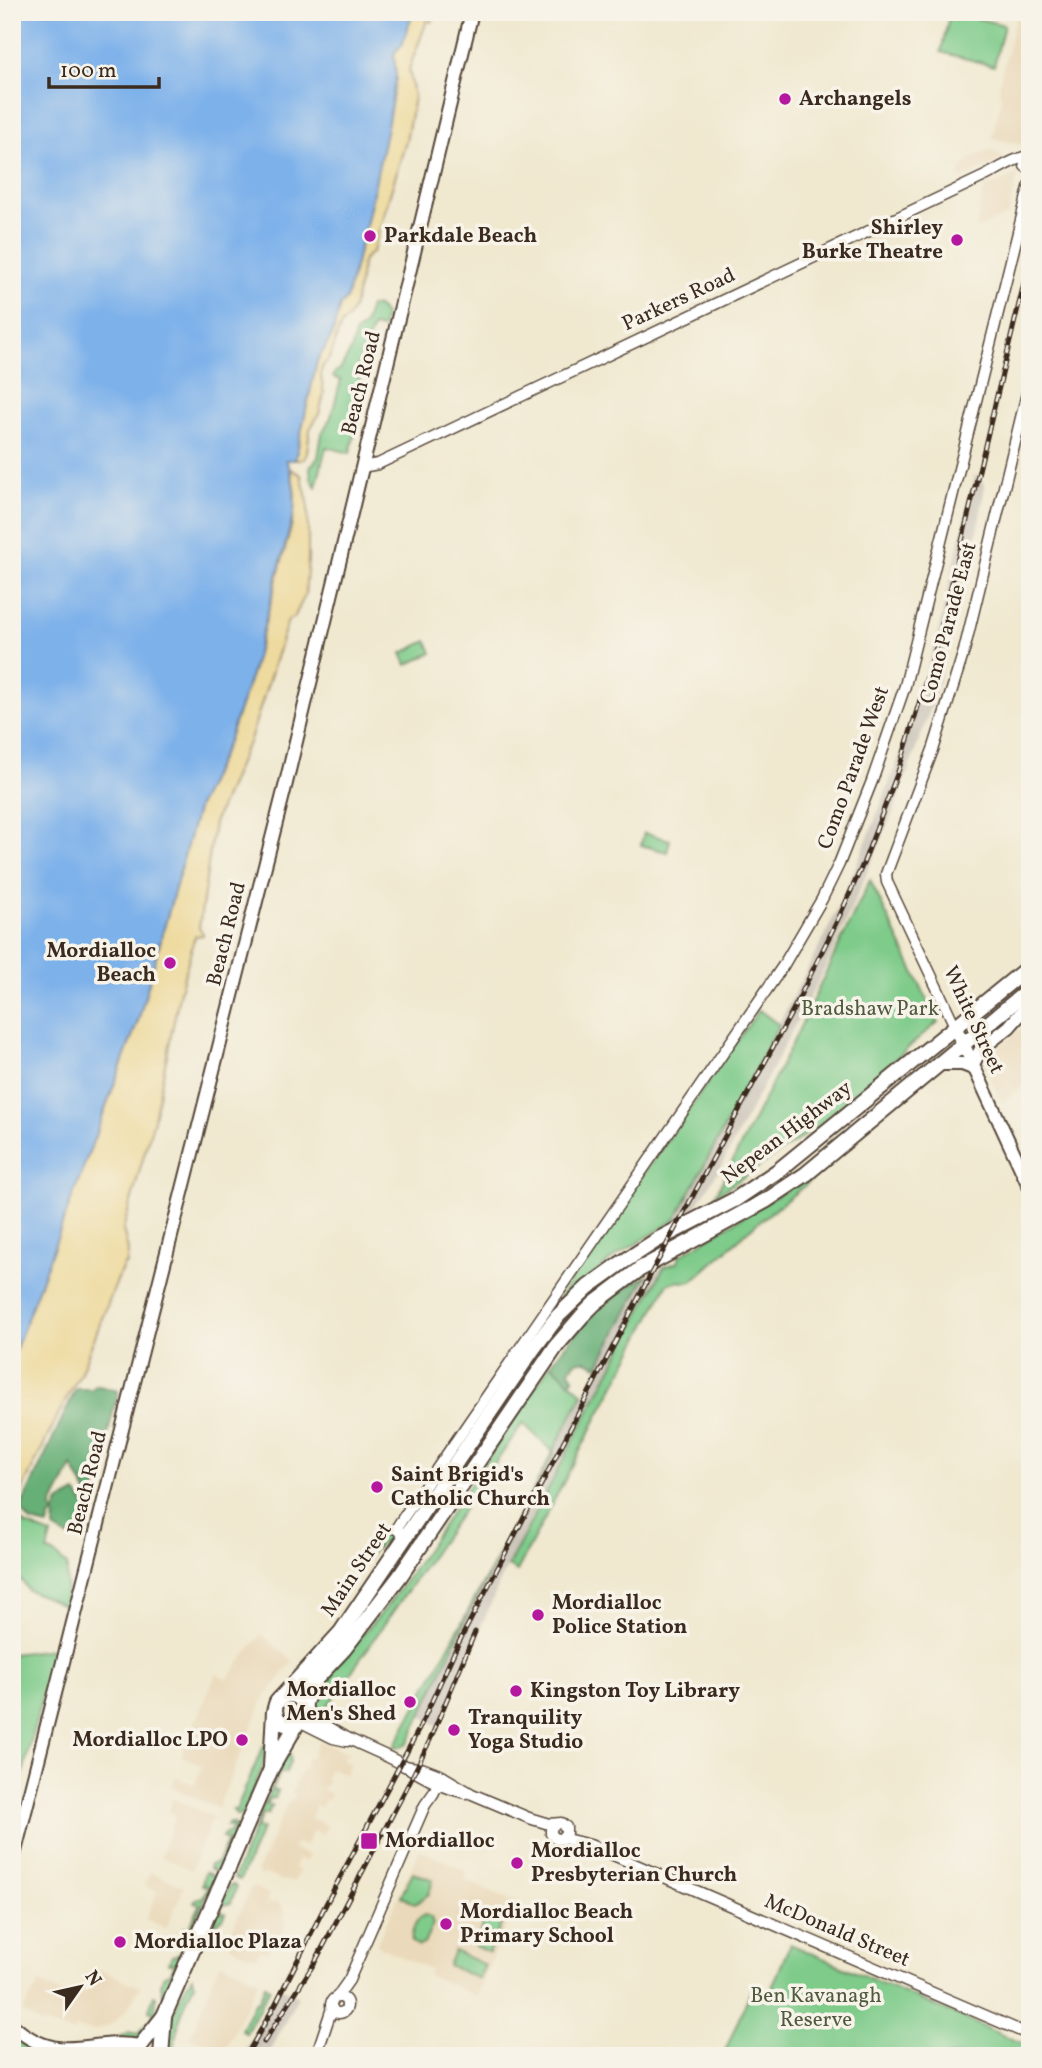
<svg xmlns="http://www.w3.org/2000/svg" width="1042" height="2068" viewBox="0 0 1042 2068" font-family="Vollkorn,serif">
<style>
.built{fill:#ead9ba}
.industrial{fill:#cac3b8}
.green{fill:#7ecb8a;stroke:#5c7a54;stroke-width:2}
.forest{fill:#66af76;stroke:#506c4a;stroke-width:2}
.sand{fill:#eeda9e;stroke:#94825e;stroke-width:2}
.water{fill:#7db1ea;stroke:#5c6e84;stroke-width:2}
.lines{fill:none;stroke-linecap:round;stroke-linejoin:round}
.minor-casing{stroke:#564639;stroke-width:13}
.major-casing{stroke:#564639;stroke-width:16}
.highway-casing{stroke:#564639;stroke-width:18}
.minor{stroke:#fff;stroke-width:10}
.major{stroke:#fff;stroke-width:12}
.highway{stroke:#fff;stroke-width:14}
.rail-casing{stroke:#3b2a1e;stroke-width:5}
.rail{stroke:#f7f3e8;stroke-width:2.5;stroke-dasharray:8;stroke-linecap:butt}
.poi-dot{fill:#b5179e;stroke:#f7f3e8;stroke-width:2.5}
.labels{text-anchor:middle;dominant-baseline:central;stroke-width:7;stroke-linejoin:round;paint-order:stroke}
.poi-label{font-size:21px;font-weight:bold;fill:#3b2a1e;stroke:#f7f3e8;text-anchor:start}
.street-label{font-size:21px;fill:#3b2a1e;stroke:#f7f3e8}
.park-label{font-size:21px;fill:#4f5a3e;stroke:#f7f3e8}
</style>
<rect width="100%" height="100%" fill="#f7f3e8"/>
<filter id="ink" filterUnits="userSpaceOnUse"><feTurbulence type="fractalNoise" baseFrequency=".0143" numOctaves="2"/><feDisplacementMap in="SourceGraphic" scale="14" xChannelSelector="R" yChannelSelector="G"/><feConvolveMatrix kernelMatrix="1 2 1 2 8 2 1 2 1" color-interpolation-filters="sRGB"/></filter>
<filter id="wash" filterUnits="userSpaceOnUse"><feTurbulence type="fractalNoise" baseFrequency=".00686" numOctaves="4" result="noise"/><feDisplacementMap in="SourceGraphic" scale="28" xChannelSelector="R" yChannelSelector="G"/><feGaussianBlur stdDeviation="1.57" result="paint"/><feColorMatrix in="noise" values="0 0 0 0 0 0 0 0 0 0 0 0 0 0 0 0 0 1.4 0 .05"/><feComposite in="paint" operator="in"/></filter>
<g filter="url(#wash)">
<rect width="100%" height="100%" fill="#f0e8cf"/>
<g class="built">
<path d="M1017 12H1030L1029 147 992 138 1001 101 999 85Z"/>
<path d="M991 150 1001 154 1004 159 961 180 959 175 962 168 972 158Z"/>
<path d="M1017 173 1018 176 1008 215 976 229 984 188 999 183Z"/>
<path d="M1030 1021V1079L1002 1102 982 1060Z"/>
<path d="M261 1634 293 1661 263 1700 218 1808 171 1787 176 1777 194 1785 202 1766 181 1756 216 1674 227 1679Z"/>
<path d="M319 1740 349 1753 348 1756 344 1754 342 1759 349 1763 346 1774 330 1768 325 1779 328 1781 325 1788 323 1787 321 1789 331 1794 328 1800 325 1799 321 1807 316 1805 311 1818 327 1825 323 1835 313 1831 305 1846 295 1843 293 1848 309 1856 305 1862 298 1859 294 1868 300 1871 294 1882 280 1880 265 1874 260 1876 257 1871 286 1807 290 1801H292L295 1794 292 1793 302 1769 305 1770 308 1758H311Z"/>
<path d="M173 1799 213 1817 191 1870 160 1856 176 1816 168 1811Z"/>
<path d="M420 1850 468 1872 465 1880 516 1903 476 1996 428 1975 430 1969 376 1945Z"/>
<path d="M150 1872 184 1887 166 1929 146 1919 157 1892 144 1886Z"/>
<path d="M252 1886 267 1893 269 1895 265 1905 267 1906 269 1902 274 1904 276 1902 281 1905 285 1914 283 1919 287 1921 278 1939 274 1937 273 1943 267 1952 260 1949 256 1957 248 1955 230 1945 234 1935 232 1933 234 1925Z"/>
<path d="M222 1963 258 1980 225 2051 190 2038 219 1965Z"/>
<path d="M98 1969 140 1987 127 2009 112 2024 94 2031 74 2028V2033L44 2023 43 2025 22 2013 39 1983 70 1997 79 1996 92 1985Z"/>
</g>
<g class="industrial">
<path d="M975 475 985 485 978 529 949 645 929 713 894 810 830 958 721 1166 694 1210 675 1220 825 936 852 876 875 820 898 760 938 633Z"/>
<path d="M664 1267 529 1522 500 1582 439 1726 421 1716 466 1619 646 1276Z"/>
<path d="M281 1987 298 1996 268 2056H261L266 2045 258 2056H242Z"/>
</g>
<g class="green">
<path d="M950 12 1004 25 994 66 941 52Z"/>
<path d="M370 306 378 307 385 315 382 329 373 327 358 368C357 377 363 387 364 397L350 453 326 447 316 487 311 478 310 467 318 458 322 433 331 417 341 380 333 377 336 371 340 370 352 348 355 333 364 326Z"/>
<path d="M427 641 432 653 407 665 402 653Z"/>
<path d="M644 833 670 840 667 852 641 845Z"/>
<path d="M870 880 938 1022 816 1128 715 1196 793 1042Z"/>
<path d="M759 1010 779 1025 675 1220 613 1258 577 1289 543 1327 541 1325 602 1233Z"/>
<path d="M824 1167 814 1178 755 1225 692 1281C683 1284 677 1278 667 1285L517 1571 508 1566 664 1267 678 1262 679 1256Z"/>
<path d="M551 1364 583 1394 466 1619 408 1743 398 1748 394 1747 554 1453 523 1423 325 1710 321 1713C314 1713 312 1709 310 1702L318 1684 384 1610 406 1580Z"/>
<path d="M16 1517 26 1525 51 1535 47 1551 54 1554 67 1565 66 1606 28 1590 22 1581 12 1575V1527Z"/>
<path d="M386 1528 392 1531V1539L381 1544 377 1549 375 1548 365 1562H363Z"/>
<path d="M54 1649 17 1797 12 1828V1654Z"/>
<path d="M264 1745 267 1746 263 1766 242 1815 237 1816 233 1810H236Z"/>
<path d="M289 1750 290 1761 286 1772 280 1773 272 1790 278 1791 275 1798 268 1799 267 1805H272L268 1814 262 1815 256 1828 262 1829 240 1880 234 1878 276 1776Z"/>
<path d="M229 1823 234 1824 236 1828 217 1872 209 1868 210 1865 217 1863 228 1840 222 1838 224 1834 230 1833 233 1827 227 1826Z"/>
<path d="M205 1872 215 1877 163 1995 161 1986 163 1976 171 1972 175 1963H169L172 1956 179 1955 187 1934H181L183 1928 190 1927 200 1905V1904L194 1903 196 1899 203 1897 208 1886 202 1885Z"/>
<path d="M413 1872 433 1880 429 1894 415 1904 401 1896Z"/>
<path d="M230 1885H234L236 1888 231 1903 223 1905 219 1912 225 1913C223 1919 220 1924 213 1923Z"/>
<path d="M424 1915 431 1917 433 1924 424 1944 419 1946 412 1942C410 1933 416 1918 424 1915Z"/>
<path d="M487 1916 502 1922 489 1953 474 1946Z"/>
<path d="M790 1944 1030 2047V2056H723L752 1988 769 1995Z"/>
<path d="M454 1951 485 1965 479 1979 448 1965Z"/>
<path d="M192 1977 194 1985C182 2006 176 2031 172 2056H166C169 2029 176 1998 192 1977Z"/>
<path d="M265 1985 270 1988 246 2033 241 2030 254 2003 259 2001Z"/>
<path d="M154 1995 156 1996C157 2009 151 2036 136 2040 130 2041 124 2039 119 2037L129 2032 137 2034 148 2023 154 2012 149 2010Z"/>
<path d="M12 2037 27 2047 49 2056H12Z"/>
</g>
<g class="forest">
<path d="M646 1276 598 1366 586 1361H577L569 1370 574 1377 570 1383 551 1364C577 1329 606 1296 646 1276Z"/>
<path d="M95 1385 118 1391 93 1497 87 1493 72 1466 52 1506 53 1514 50 1518 48 1526 31 1522 20 1509 76 1389H93Z"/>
<path d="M76 1493 89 1510 81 1537C71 1540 63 1535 54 1529L55 1511 59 1502Z"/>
</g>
<g class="sand">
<path d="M413 12H434L432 22 427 21 409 69 414 97 406 141 373 251 363 260C360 275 358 302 350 315 347 320 342 322 340 328 334 342 334 357 322 367L321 376 324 394 319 414 310 429 307 452 304 459 295 460 317 361 326 346 340 306 367 221 396 77 394 53 402 45Z"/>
<path d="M291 469 301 475 308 502V559L305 595 294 618 288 620 249 743 244 751 214 823 199 928 203 933V935L195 936 180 991 154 1119 123 1230 128 1250 127 1263 123 1266 80 1374 59 1413 12 1511V1359L139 1018 198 806 227 744 252 672 292 524 295 494Z"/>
</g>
<path class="water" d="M12 12H413L402 45 394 53 396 77 387 127 367 221 346 300 340 306 332 336 317 361 295 460H286C294 478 296 493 294 512L252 672 227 744 198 806 139 1018 12 1359Z"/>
</g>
<g filter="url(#ink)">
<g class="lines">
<g class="minor-casing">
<g id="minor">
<path d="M1030 152 1024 160 1025 166 1030 170"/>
<path d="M362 467 378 464 985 176C995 171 1015 158 1025 157"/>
<path d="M955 1026 887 882 886 874 934 747 964 651 1030 381"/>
<path d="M406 1536 396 1529 401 1521 783 966 822 899 839 864 872 781 905 686 1030 184"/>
<path d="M304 1707C330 1736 369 1746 402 1764 422 1776 442 1788 466 1793"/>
<path d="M299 1721 333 1738 347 1741"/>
<path d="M404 1766 424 1769 442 1776 472 1794 529 1818 549 1824 561 1823 566 1827V1833L561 1839H556L551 1834V1828L555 1824"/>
<path d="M562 1838 590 1845 1030 2035"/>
<path d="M337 1997 349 1980 425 1805 433 1794 442 1776"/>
<circle cx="339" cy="2005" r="8"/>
<path d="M316 2056 332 2008"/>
</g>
</g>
<g class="major-casing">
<g id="major">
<path d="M955 1026 1030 1188"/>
<path d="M940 1064H962L975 1069"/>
<path d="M973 1064 981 1049 1009 1027 1030 1003"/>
<path d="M12 1863 285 787 472 12"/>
<path d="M12 2025C60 2068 88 2037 140 2046"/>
<path d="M91 2048 114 2056"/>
</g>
</g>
<g class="highway-casing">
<g id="highway">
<circle cx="290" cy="1710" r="15"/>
<path d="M277 1702 341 1632 533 1349 558 1316 588 1287 620 1264 657 1240 736 1199 779 1170 1030 966"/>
<path d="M304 1706 312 1683 344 1649 400 1576 557 1345 582 1316 595 1303 640 1269 767 1200 806 1174 1030 989"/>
<path d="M271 1767 274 1711"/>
<path d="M141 2045 164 2016 271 1769 298 1722"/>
<path d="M161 2056 164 2016"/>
</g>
</g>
<use href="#minor" class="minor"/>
<use href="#major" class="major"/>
<use href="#highway" class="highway"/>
<g class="rail-casing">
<g id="rail">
<path d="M264 2042 315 1962 409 1783 430 1740 475 1632"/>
<path d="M246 2056 275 2005 326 1904 419 1729 457 1646 654 1268 794 1008 840 915 863 864 899 769 938 641 1030 258"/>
</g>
</g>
<use href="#rail" class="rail"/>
</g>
</g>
<g class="poi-dot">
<circle cx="785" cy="99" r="7"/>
<circle cx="370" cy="236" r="7"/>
<circle cx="957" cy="240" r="7"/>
<circle cx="170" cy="963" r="7"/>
<circle cx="377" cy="1487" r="7"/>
<circle cx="538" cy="1615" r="7"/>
<circle cx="516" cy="1691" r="7"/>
<circle cx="410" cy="1702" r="7"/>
<circle cx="454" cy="1730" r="7"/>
<circle cx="242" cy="1740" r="7"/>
<rect x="360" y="1832" width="18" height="18" rx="3.5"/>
<circle cx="517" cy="1863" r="7"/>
<circle cx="446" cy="1924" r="7"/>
<circle cx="120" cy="1942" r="7"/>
</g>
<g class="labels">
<g class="poi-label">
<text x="799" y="99">Archangels</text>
<text x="943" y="228" text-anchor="end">Shirley<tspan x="943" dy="24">Burke Theatre</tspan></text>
<text x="384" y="236">Parkdale Beach</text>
<text x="156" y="951" text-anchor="end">Mordialloc<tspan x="156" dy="24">Beach</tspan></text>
<text x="391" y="1475">Saint Brigid's<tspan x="391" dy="24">Catholic Church</tspan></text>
<text x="552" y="1603">Mordialloc<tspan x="552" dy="24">Police Station</tspan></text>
<text x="396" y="1690" text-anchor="end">Mordialloc<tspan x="396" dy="24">Men's Shed</tspan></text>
<text x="530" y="1691">Kingston Toy Library</text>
<text x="468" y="1718">Tranquility<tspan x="468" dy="24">Yoga Studio</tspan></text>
<text x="228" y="1740" text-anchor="end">Mordialloc LPO</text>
<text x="385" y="1841">Mordialloc</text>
<text x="531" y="1851">Mordialloc<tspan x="531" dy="24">Presbyterian Church</tspan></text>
<text x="460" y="1912">Mordialloc Beach<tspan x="460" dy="24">Primary School</tspan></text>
<text x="134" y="1942">Mordialloc Plaza</text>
</g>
<g class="street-label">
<text transform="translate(679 300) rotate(-25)">Parkers Road</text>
<text transform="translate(362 383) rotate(-76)">Beach Road</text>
<text transform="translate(949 623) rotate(-75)">Como Parade East</text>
<text transform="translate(854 768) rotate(-70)">Como Parade West</text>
<text transform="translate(227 934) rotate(-76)">Beach Road</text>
<text transform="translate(973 1020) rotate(65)">White Street</text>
<text transform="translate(787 1133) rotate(-37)">Nepean Highway</text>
<text transform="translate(88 1483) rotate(-76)">Beach Road</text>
<text transform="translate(357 1570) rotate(-56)">Main Street</text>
<text transform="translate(837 1931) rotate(23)">McDonald Street</text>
</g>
<g class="park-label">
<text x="870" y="1009">Bradshaw Park</text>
<text x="816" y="1996">Ben Kavanagh<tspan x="816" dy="24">Reserve</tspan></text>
</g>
</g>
<rect width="1042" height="2068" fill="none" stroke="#f7f3e8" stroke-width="42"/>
<g transform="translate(80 1987) rotate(56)" stroke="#f7f3e8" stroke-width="5" paint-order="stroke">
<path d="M0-5L12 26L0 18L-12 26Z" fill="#3b2a1e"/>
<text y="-10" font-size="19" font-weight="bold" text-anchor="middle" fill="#3b2a1e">N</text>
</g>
<path d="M49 77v10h110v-10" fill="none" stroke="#3b2a1e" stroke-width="3.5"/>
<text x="60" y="77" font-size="21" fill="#3b2a1e" stroke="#f7f3e8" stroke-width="5" paint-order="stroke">100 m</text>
</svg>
